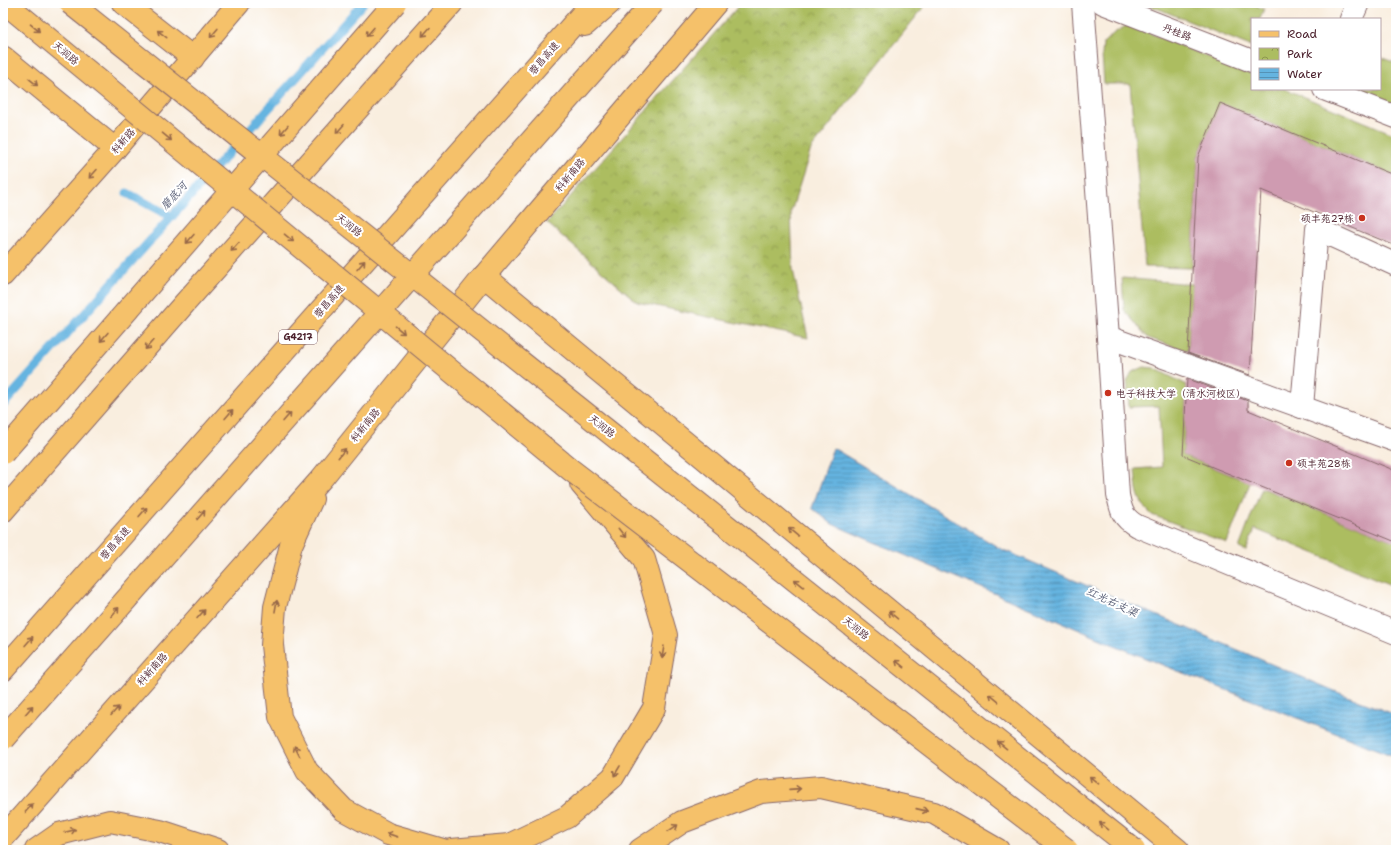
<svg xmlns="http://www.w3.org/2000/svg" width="1399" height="853" viewBox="0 0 1399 853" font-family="'Shantell Sans','LXGW WenKai TC',sans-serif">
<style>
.green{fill:#acbd60;stroke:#7b6e46}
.park{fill:url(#park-crowns);stroke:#7b6e46}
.water{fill:url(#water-rules);stroke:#586a86}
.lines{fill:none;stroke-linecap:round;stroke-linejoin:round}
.stream{stroke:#65b4e0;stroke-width:9}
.building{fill:#cf9bb1}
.minor-casing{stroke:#87676a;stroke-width:24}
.major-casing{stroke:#87676a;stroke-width:24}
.highway-casing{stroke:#87676a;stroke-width:24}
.minor{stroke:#fff;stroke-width:22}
.major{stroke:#f5c16b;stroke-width:22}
.highway{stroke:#f5c16b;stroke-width:22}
.major-bridge-casing{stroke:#87676a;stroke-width:24;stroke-linecap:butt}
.highway-bridge-casing{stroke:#87676a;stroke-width:24;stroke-linecap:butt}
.major-bridge{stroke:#f5c16b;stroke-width:22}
.highway-bridge{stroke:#f5c16b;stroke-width:22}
.oneway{stroke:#976848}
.poi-dot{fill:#c8321e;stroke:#fff;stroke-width:1.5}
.labels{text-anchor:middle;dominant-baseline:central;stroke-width:4;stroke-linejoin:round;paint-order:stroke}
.shield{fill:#fff;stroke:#80626b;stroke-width:1}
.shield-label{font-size:9px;font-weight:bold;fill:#4a1f2b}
.street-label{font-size:10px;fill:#4a1f2b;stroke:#fff}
.poi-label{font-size:10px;fill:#4a1f2b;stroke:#fff;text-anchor:start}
.water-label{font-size:11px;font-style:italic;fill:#555b73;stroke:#fff}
</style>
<defs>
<pattern id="park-crowns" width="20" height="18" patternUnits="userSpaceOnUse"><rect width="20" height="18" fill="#acbd60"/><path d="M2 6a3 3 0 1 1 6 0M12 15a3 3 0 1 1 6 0" fill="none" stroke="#8e994f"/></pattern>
<pattern id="water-rules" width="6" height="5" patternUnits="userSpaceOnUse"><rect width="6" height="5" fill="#65b4e0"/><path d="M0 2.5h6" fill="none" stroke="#5592b6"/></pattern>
</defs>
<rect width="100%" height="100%" fill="#fff"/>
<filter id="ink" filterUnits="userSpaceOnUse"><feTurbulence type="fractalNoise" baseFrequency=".025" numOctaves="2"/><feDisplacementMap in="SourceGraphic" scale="8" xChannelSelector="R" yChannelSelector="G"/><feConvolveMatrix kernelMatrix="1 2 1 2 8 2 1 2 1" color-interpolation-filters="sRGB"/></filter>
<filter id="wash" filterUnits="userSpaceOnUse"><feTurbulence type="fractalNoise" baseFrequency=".012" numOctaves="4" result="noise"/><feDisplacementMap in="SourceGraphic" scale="16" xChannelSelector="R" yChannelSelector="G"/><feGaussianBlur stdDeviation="0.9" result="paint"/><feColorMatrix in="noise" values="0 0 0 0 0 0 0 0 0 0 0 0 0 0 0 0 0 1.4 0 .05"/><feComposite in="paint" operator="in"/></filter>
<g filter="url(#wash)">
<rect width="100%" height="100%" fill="#f9eedf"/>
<g class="green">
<path d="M1144 3H1250L1264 9 1260 19H1252V40L1250 46Z"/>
<path d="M1126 26 1135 27 1252 75V89H1285L1396 135V176L1220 103 1198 157 1192 268 1145 267 1130 84H1104L1102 55 1103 43 1114 33Z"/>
<path d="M1380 57 1396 63V105L1358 89H1380Z"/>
<path d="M1122 278 1192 284 1188 351 1148 338 1124 310Z"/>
<path d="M1144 367 1154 368 1187 385 1183 455 1250 483 1227 543 1152 515C1136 499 1137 491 1135 469L1162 467 1159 406 1129 407 1127 381 1132 372Z"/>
<path d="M1262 488 1396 542V587L1255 529 1246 551 1239 548Z"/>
</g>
<path class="park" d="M741 3H927L811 149 791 212 793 270 808 338 637 302 547 223Z"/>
<path class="water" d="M833 448 1001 549 1337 692 1396 715V757L1145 658 832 524 812 508Z"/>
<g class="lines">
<g class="stream">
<path d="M127 193 172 217"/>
<path d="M3 405 363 3"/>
</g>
</g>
<g id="blocks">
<g class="building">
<path d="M1220 103 1396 176V246L1261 190 1250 375 1188 353 1198 157Z"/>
<path d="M1187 379 1248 401V410L1396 471V542L1183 455Z"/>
</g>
</g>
</g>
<g filter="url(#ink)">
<use href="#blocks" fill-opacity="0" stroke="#87676a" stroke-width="1"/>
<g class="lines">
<g class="minor-casing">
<g id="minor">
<path d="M1083 3 1108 337 1118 495C1121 511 1123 518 1137 526L1396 633"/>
<path d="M1103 3 1252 61"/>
<path d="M1351 19 1358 3"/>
<path d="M1324 89 1396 117"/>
<path d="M1108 337 1396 441"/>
<path d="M1302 407 1317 229 1396 265"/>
</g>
</g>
<g class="major-casing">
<g id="major">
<path d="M123 3 193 58"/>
<path d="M3 57 115 149"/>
<path d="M3 275 115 149 239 3"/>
<path d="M484 276 1178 850"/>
<path d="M312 499 291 545 275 607 272 645 280 717 307 771 344 810 388 834 443 850"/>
<path d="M3 838 322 478 484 276 716 3"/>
<path d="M36 850 59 834 110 821 160 831 218 850"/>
<path d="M451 850 509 845 567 817 613 777 654 708 666 635 644 559 581 484"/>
<path d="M640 850 682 822 761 792 821 787 934 813 998 850"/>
</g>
</g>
<g class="highway-casing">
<g id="highway">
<path d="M585 25 610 3"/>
<path d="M3 511 184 304 452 3"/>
<path d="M3 670 592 3"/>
</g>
</g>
<use href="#minor" class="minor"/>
<use href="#major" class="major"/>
<use href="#highway" class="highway"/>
<g class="major-bridge-casing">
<g id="major-bridge">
<path d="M5 3 571 470 1067 850"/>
<path d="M70 3 1134 850"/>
</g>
</g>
<g class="highway-bridge-casing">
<g id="highway-bridge">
<path d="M3 453 395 3"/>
<path d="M3 739 653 3"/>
</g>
</g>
<use href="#major-bridge" class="major-bridge"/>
<use href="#highway-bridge" class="highway-bridge"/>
</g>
<defs><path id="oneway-shaft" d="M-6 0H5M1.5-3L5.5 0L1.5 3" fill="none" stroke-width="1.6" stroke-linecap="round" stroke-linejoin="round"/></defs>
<g class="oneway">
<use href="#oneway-shaft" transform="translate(35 28) rotate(40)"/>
<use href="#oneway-shaft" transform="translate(370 32) rotate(131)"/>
<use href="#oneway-shaft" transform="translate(426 32) rotate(132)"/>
<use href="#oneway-shaft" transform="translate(214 33) rotate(130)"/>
<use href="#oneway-shaft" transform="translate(162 34) rotate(-142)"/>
<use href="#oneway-shaft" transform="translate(33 82) rotate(39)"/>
<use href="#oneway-shaft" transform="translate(340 129) rotate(132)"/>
<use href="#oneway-shaft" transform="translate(284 130) rotate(131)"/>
<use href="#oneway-shaft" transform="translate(167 137) rotate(40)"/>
<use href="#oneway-shaft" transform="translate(93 174) rotate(132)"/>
<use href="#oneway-shaft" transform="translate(289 238) rotate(40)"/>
<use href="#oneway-shaft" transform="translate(190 239) rotate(131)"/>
<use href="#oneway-shaft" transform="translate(235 247) rotate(132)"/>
<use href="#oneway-shaft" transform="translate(361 265) rotate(-49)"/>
<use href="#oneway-shaft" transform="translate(400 330) rotate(40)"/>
<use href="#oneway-shaft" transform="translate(104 337) rotate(131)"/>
<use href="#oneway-shaft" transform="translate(149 345) rotate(131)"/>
<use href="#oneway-shaft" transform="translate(229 414) rotate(-49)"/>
<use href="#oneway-shaft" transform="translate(287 417) rotate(-49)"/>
<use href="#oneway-shaft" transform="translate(342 453) rotate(-51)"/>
<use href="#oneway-shaft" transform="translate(143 512) rotate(-49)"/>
<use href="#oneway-shaft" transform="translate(201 515) rotate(-49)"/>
<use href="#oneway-shaft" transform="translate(793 532) rotate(-140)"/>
<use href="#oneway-shaft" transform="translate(622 533) rotate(51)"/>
<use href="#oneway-shaft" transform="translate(799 583) rotate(-141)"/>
<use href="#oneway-shaft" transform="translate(276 606) rotate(-80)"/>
<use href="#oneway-shaft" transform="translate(115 612) rotate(-49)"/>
<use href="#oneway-shaft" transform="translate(201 614) rotate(-48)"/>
<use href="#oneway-shaft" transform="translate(893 615) rotate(-140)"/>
<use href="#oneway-shaft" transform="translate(29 641) rotate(-49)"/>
<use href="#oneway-shaft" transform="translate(663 652) rotate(99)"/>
<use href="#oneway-shaft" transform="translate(900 664) rotate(-141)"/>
<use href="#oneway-shaft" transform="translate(994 698) rotate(-140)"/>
<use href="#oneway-shaft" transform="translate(29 710) rotate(-49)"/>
<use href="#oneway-shaft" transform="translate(115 711) rotate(-48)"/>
<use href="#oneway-shaft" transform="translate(1002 745) rotate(-141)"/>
<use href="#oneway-shaft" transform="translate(297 751) rotate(-117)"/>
<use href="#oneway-shaft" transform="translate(617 771) rotate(121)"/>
<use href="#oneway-shaft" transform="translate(1094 780) rotate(-140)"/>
<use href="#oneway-shaft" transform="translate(795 789) rotate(-4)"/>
<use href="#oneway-shaft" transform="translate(29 808) rotate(-48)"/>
<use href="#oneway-shaft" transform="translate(922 810) rotate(13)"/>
<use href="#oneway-shaft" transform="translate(1104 826) rotate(-141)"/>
<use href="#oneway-shaft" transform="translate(673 828) rotate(-34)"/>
<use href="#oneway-shaft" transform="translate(70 831) rotate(-15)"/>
<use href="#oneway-shaft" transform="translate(392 835) rotate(-161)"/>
</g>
</g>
<g class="poi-dot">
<circle cx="1362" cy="218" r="4"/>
<circle cx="1108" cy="393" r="4"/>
<circle cx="1289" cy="463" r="4"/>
</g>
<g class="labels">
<rect class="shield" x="279" y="330" width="38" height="14" rx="3"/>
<g class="shield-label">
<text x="298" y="337">G4217</text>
</g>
<g class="street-label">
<text transform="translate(1177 32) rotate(21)">丹桂路</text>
<text transform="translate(66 53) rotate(40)">天润路</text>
<text transform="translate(544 58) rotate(-49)">蓉昌高速</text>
<text transform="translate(123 141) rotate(-49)">科新路</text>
<text transform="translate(570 175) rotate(-50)">科新南路</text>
<text transform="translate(349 225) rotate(39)">天润路</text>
<text transform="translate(329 301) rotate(-49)">蓉昌高速</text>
<text transform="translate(365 425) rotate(-51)">科新南路</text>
<text transform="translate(602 426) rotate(39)">天润路</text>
<text transform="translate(115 543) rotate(-49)">蓉昌高速</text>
<text transform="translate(856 628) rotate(39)">天润路</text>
<text transform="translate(152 669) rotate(-48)">科新南路</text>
</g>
<g class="poi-label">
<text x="1354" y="218" text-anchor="end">硕丰苑27栋</text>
<text x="1116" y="393">电子科技大学（清水河校区）</text>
<text x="1297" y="463">硕丰苑28栋</text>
</g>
<g class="water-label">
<text transform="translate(174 196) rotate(-48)">磨底河</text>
<text transform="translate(1112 602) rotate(25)">红光右支渠</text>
</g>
</g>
<rect width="1399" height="853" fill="none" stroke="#fff" stroke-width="16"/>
<rect x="1251" y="18" width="130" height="72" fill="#ffffff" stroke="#b7a5aa"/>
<rect x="1259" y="31" width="20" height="6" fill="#f5c16b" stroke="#b7a5aa"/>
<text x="1287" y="38" font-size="12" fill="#4a1f2b">Road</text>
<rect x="1259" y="48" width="20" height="12" fill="url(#park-crowns)" stroke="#b7a5aa"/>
<text x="1287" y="58" font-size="12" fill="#4a1f2b">Park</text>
<rect x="1259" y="68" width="20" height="12" fill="url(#water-rules)" stroke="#b7a5aa"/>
<text x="1287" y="78" font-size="12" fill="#4a1f2b">Water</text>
</svg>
